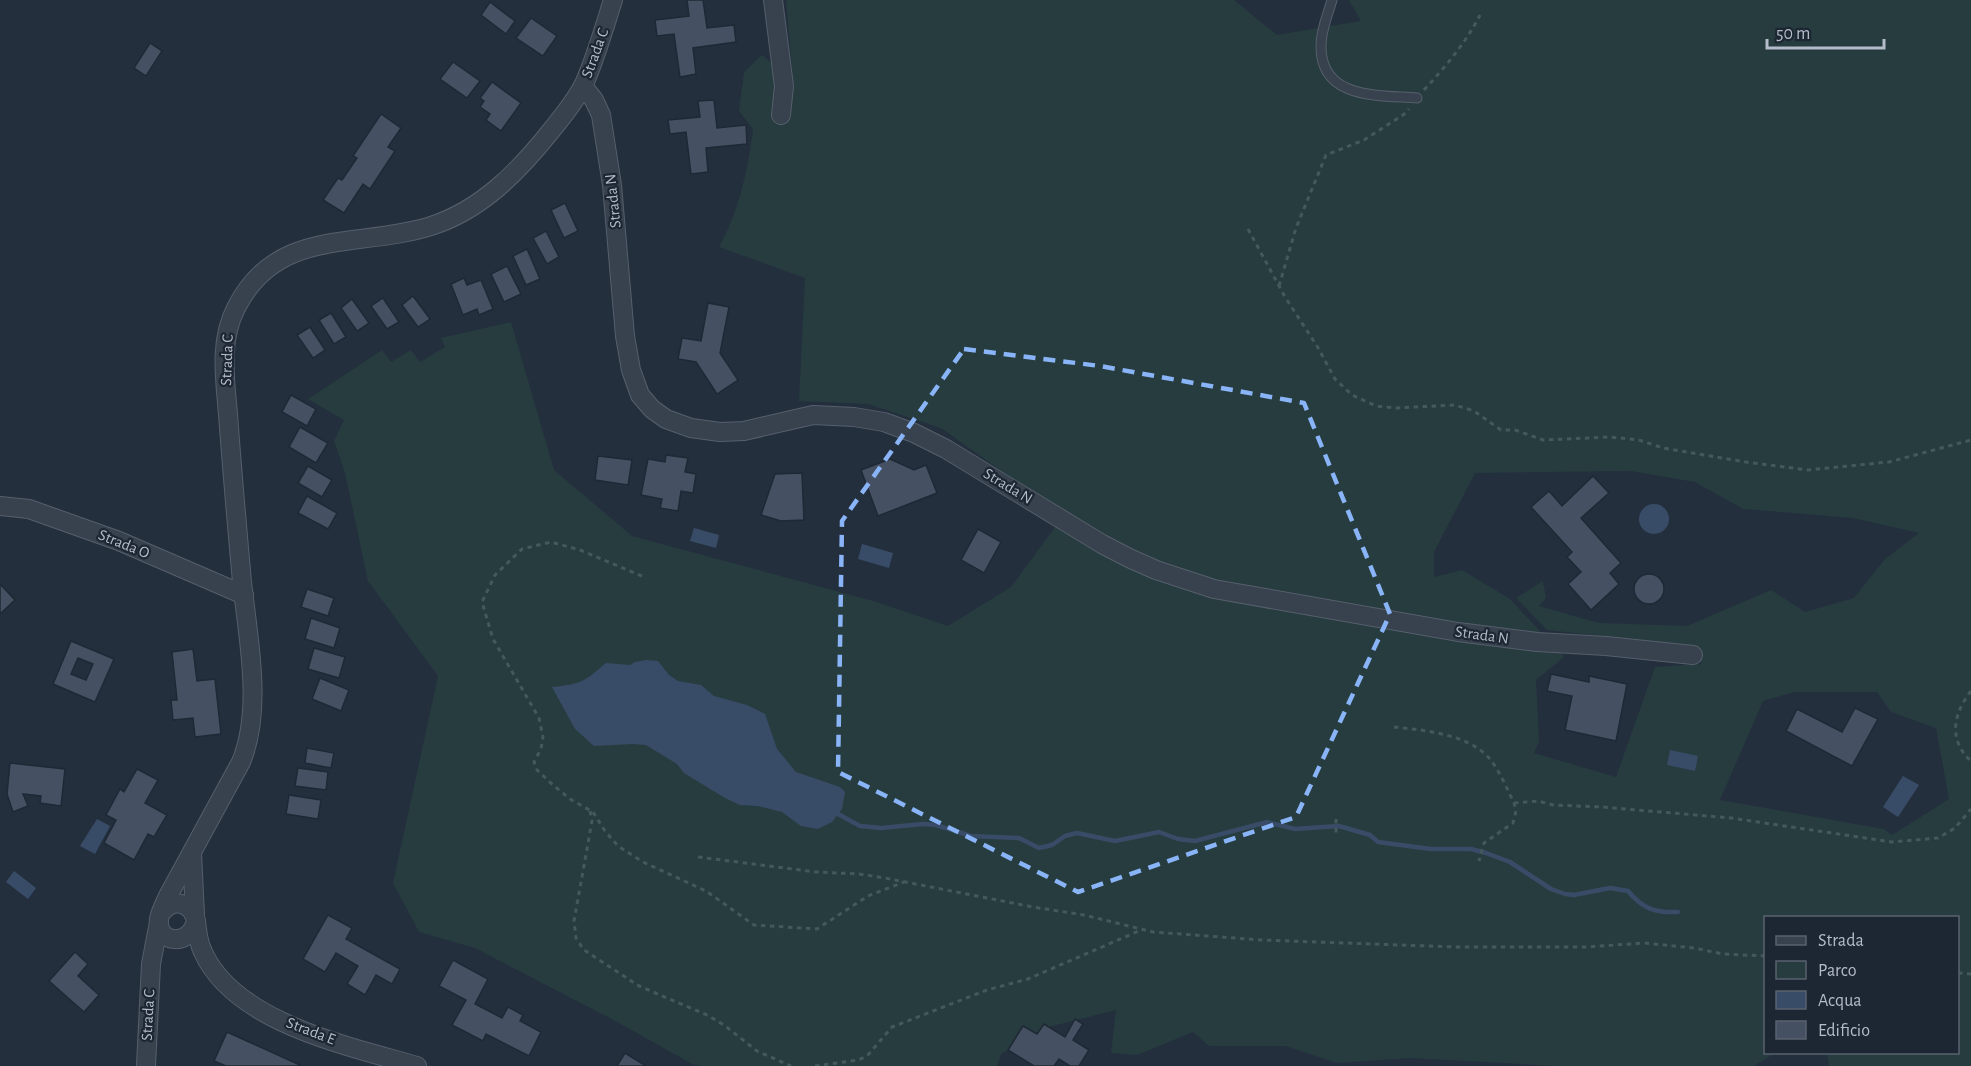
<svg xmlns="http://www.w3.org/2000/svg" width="1971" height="1066" viewBox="0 0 1971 1066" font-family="'Alegreya Sans',sans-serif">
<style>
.green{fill:#263c3f;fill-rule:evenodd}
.water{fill:#394c67}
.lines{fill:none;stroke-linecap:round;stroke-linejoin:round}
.stream{stroke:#394c67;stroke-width:4.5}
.building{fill:#455162;stroke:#1f2835;stroke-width:1.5;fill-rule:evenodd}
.service-casing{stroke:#565f6c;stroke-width:11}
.minor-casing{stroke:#565f6c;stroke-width:20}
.path{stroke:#44595c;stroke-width:3;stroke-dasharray:4.5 4.5;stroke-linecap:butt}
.service{stroke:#38414e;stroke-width:9}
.minor{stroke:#38414e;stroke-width:18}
.marked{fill:none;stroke:#8ab4f8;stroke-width:4.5;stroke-dasharray:12 8;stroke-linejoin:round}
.labels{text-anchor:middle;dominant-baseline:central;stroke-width:4.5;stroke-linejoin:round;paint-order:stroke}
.street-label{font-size:16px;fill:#b4bcc9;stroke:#1d2633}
</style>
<rect width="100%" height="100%" fill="#242f3e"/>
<path class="green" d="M786 0H1234L1277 35 1361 21 1349 0H1971V1066H1829L1827 1053 1958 1052V918H1766V1052L1775 1053 1754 1066H1557L1410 1058 1337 1063 1286 1046H1209L1193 1032 1137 1055 1111 1053 1116 1010 1049 1027 1001 1054 997 1066H700L692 1064 621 1024 475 948 419 932 393 883 438 676 368 581 345 473 334 441 344 420 308 399 382 350 391 362 411 350 420 362 445 347 441 338 511 322 554 470 632 536 873 601 948 626 1011 587 1064 515 941 428 868 404 799 401 805 278 719 247C739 211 748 170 753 129L739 111 744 72 762 55 793 81ZM1631 471 1695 482 1743 509 1853 518 1919 533 1885 559 1854 598 1805 612 1771 590 1687 626 1599 623 1539 606 1546 598 1543 581 1516 598 1547 630 1698 647 1701 664 1655 667 1616 777 1534 753 1539 742 1536 680 1564 657 1510 599 1462 570 1434 577V552L1475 473ZM1794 692H1877L1891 712 1936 728 1949 799 1892 835 1884 829 1720 800 1763 701Z"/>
<g class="water">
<circle cx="1654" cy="519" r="15"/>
<path d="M694 528 719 535 716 548 690 541Z"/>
<path d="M862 544 893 553 889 568 858 559Z"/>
<path d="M646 660 658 661 669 675 678 681 701 685 714 696 747 705 765 714 777 749 796 772 840 787 845 792 842 809 832 822 818 829 801 826 782 812 758 806 740 805 725 798 684 773 677 764 646 745 632 744 594 746 575 729 552 687C581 684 584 682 606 663L630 665 635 662Z"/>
<path d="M1670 750 1698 756 1695 771 1667 765Z"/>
<path d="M1903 776 1919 785 1898 817 1883 807Z"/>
<path d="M97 819 110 826 95 854 80 846Z"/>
<path d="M14 871 36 888 28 899 6 882Z"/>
</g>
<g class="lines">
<path class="stream" d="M838 814 860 826 881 828 923 824 936 825 971 836 1019 838 1039 848 1052 845 1065 836 1077 833 1115 841 1159 832 1178 839 1195 841 1267 822 1295 829 1339 826 1370 835 1378 842 1431 849H1471L1486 853 1510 862 1551 889 1565 894 1574 895 1610 888 1628 891C1643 909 1655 913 1678 912"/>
</g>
<g class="building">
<path d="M687 0H703L707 28 734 25 736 42 693 48 696 74 680 77 674 34 657 36 655 20 689 16Z"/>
<path d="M490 2 515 21 506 34 481 15Z"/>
<path d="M531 18 557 36 543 56 516 38Z"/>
<path d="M150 43 162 51 146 76 134 68Z"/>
<path d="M453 62 480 81 467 98 440 79Z"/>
<path d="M492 82 521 103 501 131 486 120 490 114 480 107 484 101 480 98Z"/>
<path d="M714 100 717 128 746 125 747 144 706 148 708 172 691 174 686 132 670 134 668 120 700 117 698 101Z"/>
<path d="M381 114 401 128 388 147 395 151 370 189 363 184 344 213 323 200 338 178 342 180 357 158 353 156Z"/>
<path d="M565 203 578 231 564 238 551 210Z"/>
<path d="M546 231 559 257 547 264 533 238Z"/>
<path d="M527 249 540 279 526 285 513 256Z"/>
<path d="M507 266 521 294 504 302 491 274Z"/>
<path d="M464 278 467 285 481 280 493 309 479 315 477 309 463 315 451 284Z"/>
<path d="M413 296 430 319 418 327 402 305Z"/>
<path d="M383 298 399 322 387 329 371 306Z"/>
<path d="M352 299 369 323 357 331 341 308Z"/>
<path d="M708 303 729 307 720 353 738 380 717 394 696 362 678 359 682 338 701 341Z"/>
<path d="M331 313 346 337 334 344 319 320Z"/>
<path d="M310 327 325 350 313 358 297 335Z"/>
<path d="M291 395 316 409 307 426 282 412Z"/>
<path d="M300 427 328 443 316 463 289 447Z"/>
<path d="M666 455 688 458 685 472 696 474 693 493 681 491 678 511 660 508 662 499 641 495 648 459 665 462Z"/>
<path d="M598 456 632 460 628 485 595 480Z"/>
<path d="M890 459 914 470 926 465 937 493 878 516 861 470Z"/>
<path d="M308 466 332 480 322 497 298 483Z"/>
<path d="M802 473 804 520 781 521 761 515 775 474Z"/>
<path d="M1593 476 1609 493 1581 518 1621 563 1610 573 1619 584 1591 610 1568 584 1581 572 1567 557 1572 552 1531 507 1549 491 1562 506Z"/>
<path d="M307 496 337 513 328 529 298 513Z"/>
<path d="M978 529 1001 542 984 573 961 560Z"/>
<circle cx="1649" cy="589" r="15"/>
<path d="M0 584 15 600 0 614Z"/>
<path d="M307 589 334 598 328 616 301 607Z"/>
<path d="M311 618 340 628 334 648 305 639Z"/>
<path d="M71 641 114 659 95 702 53 684ZM78 658 93 664 86 680 71 674Z"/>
<path d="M314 648 345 657 339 678 308 669Z"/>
<path d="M193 649 197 681 215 679 221 734 195 737 193 718 173 720 171 700H177L172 652Z"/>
<path d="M1551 674 1589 682V676L1627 684 1616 741 1565 730 1572 696 1547 691Z"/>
<path d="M320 678 349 690 341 711 312 699Z"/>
<path d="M1855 708 1878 719 1852 766 1786 731 1797 709 1842 732Z"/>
<path d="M307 748 334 753 331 768 305 763Z"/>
<path d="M10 763 65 769 61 806 40 803 41 796 23 794 28 806 13 812 7 794Z"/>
<path d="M298 768 328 772 326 790 295 786Z"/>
<path d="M137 769 158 780 145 803 167 815 154 837 148 834 134 860 104 843 116 820 106 815 120 789 124 792Z"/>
<path d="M289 795 321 800 318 819 286 814Z"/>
<path d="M328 915 352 928 346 939 400 969 392 984 376 975 365 995 347 984 358 966 336 953 325 972 303 959Z"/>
<path d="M75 952 88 964 78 976 99 995 84 1012 49 981Z"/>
<path d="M453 960 488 979 475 1004 502 1018 508 1007 523 1015 520 1021 541 1032 529 1056 486 1034 483 1041 452 1025 466 1000 439 986Z"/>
<path d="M1075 1019 1083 1024 1073 1040 1089 1050 1079 1066H1070L1059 1059 1054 1066H1034L1008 1050 1023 1026 1037 1034 1044 1024 1065 1037Z"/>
<path d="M227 1032 302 1066H226L214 1061Z"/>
<path d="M625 1053 646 1066H617Z"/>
</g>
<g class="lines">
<g class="service-casing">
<path id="service" d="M1332 0C1328 14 1321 30 1321 45 1320 100 1379 95 1417 98"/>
</g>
<g class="minor-casing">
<g id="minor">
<path d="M773 0 784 86 781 115"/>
<path d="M583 86 594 100 601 115 612 185 625 336 631 370 640 395 652 409 666 419 691 428 720 432 744 431 813 415 854 417 884 422 914 433 946 449 1102 544 1129 558 1156 570 1214 589 1458 632 1537 642 1606 646 1693 655"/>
<path d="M0 506 29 509 119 541 244 595"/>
<path d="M192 853 195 915"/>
<path d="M162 912C174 897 192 903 196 921 190 947 156 944 159 919 160 912 165 903 168 896L241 762C263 709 248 638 242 582 237 526 232 470 228 414 225 379 219 341 236 308 277 226 359 249 431 226 481 210 518 172 550 132 562 117 575 102 584 84 596 57 604 28 613 0"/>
<path d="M196 921C197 931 198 942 203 952 235 1023 349 1046 417 1066"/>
<path d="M146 1066 151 964 159 922"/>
</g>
</g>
<g class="path">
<path d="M1424 90C1446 66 1465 44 1480 15"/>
<path d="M1248 229 1285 297 1317 346 1335 379 1352 395 1376 406 1395 408 1455 405 1474 411 1501 430H1515L1543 440 1610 437 1639 440 1663 448 1746 462 1808 470 1889 462 1971 440"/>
<path d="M1279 286 1296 228 1326 155 1364 140 1406 113 1409 109"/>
<path d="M642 576 580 550 551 542 522 549 495 575 482 602 493 639 539 718 543 737 541 749 534 762 537 770 553 785 570 799 593 812 605 831 618 846 643 862 706 891 754 925 817 929 868 896 904 882"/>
<path d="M1971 691C1953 714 1948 740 1971 761"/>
<path d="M1394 727C1423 730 1468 734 1489 758 1500 771 1507 789 1514 803L1516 811 1513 823 1484 843 1479 861"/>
<path d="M1514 803 1538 801 1553 805 1602 807 1731 818 1892 842 1938 838 1955 828 1971 809"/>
<path d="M590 811 592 821 574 921 576 938 584 950 639 986 707 1015 724 1025 757 1051 791 1066"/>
<path d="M1336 819V835"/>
<path d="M698 857 816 872 859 874 885 878 1033 907 1084 915 1153 932 1261 940 1456 947H1586L1644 943 1694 948 1723 954 1766 956"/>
<path d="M1958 973 1971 974"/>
<path d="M815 1066 858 1060 867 1056 892 1027 987 990 1028 979 1141 930"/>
</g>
<use href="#service" class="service"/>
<use href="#minor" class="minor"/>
</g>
<path class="marked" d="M964 349 1100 366 1304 403 1390 614 1296 817 1078 892 838 772 842 521Z"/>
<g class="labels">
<g class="street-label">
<text transform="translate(595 53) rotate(-70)">Strada C</text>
<text transform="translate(613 201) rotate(-96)">Strada N</text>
<text transform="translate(227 360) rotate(-88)">Strada C</text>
<text transform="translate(1008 486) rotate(31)">Strada N</text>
<text transform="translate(124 544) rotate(22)">Strada O</text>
<text transform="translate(1482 635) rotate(8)">Strada N</text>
<text transform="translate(148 1015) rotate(-87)">Strada C</text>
<text transform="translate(311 1031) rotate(21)">Strada E</text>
</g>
</g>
<rect x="1764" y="916" width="195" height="138" fill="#1d2633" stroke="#59626f" stroke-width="1.5"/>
<rect x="1776" y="936" width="30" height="9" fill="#38414e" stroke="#59626f" stroke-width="1.5"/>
<text x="1818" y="946" font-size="18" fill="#b4bcc9">Strada</text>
<rect x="1776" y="961" width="30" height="18" fill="#263c3f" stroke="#59626f" stroke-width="1.5"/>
<text x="1818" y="976" font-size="18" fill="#b4bcc9">Parco</text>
<rect x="1776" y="991" width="30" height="18" fill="#394c67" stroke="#59626f" stroke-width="1.5"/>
<text x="1818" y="1006" font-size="18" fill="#b4bcc9">Acqua</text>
<rect x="1776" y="1021" width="30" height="18" fill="#455162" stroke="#59626f" stroke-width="1.5"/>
<text x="1818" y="1036" font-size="18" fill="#b4bcc9">Edificio</text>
<path d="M1767 39v9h117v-9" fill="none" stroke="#b4bcc9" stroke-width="3"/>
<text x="1776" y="39" font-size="18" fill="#b4bcc9" stroke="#1d2633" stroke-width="4.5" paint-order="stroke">50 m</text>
</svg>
